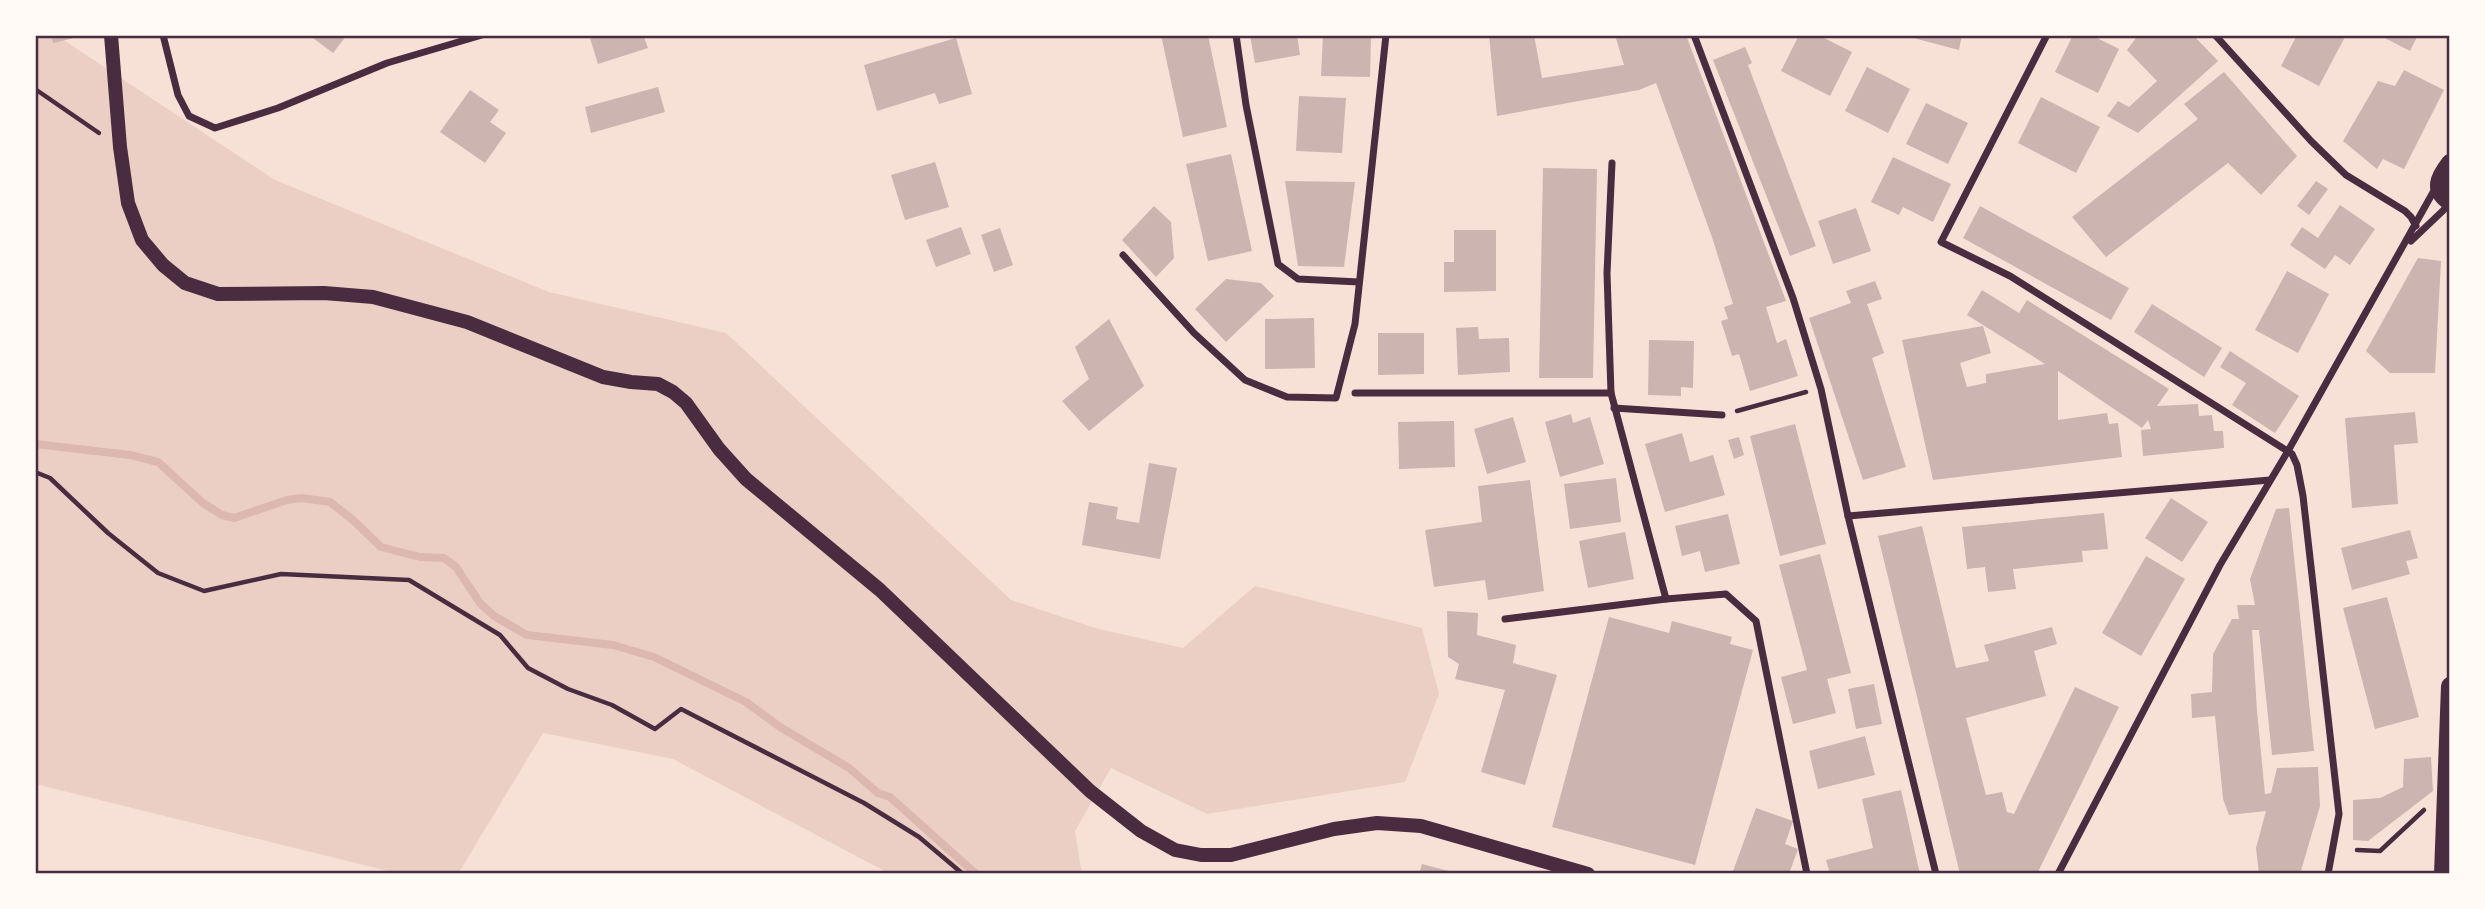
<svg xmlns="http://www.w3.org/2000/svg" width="2485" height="909" viewBox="0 0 2485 909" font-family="Lato,sans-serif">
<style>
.green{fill:#ebcfc5}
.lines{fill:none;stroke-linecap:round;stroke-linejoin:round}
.stream{stroke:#dcb8b0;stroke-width:8}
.building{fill:#ccb4b1}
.path{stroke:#4a2c40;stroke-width:4.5}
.minor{stroke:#4a2c40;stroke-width:7}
.secondary{stroke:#4a2c40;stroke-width:14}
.primary{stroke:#4a2c40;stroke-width:18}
.neatline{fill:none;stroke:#4a2c40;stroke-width:2.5}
</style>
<rect width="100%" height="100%" fill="#f7e1d7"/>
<path class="green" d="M35 35H56L275 180 549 292 726 333 1011 600 1095 628 1183 648 1255 586 1422 628 1439 694 1405 782 1207 814 1111 768 1075 831 1082 874H890L673 759 543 733 458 874H400L35 784Z"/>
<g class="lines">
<path class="stream" d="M35 444 130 455 158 462 203 503 222 515 234 518 287 500 302 498 330 502 353 520 381 547 420 557 444 558 456 567 480 603 494 616 527 635 613 645 654 657 746 702 780 727 849 768 878 793 890 797 976 874"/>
</g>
<g class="building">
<path d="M51 35H82V36L53 43Z"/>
<path d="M309 35H347L333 53Z"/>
<path d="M589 35H643L648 48 598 64Z"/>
<path d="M1161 35H1208L1227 127 1183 137Z"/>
<path d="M1250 35H1297L1300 55 1255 63Z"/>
<path d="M1323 35H1371L1370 77 1321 76Z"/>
<path d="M1489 35H1534L1542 78 1624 65 1615 35H1686L1786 301 1766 307 1777 343 1786 339 1798 376 1750 391 1739 354 1732 356 1721 321 1728 319 1724 307 1733 304 1712 237 1656 83 1639 90 1497 116Z"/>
<path d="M1799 35H1818L1852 52 1830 96 1781 71Z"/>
<path d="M1902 35H1962L1959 50Z"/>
<path d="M2073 35H2091L2119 49 2098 93 2055 72Z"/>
<path d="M2130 35H2193L2218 61 2138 133 2107 116 2118 101 2129 107 2157 81 2127 50 2136 38Z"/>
<path d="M2297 35H2346L2319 86 2281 66Z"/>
<path d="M2379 35H2418L2410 51Z"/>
<path d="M956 38 972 94 939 104 935 93 877 111 864 65Z"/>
<path d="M1745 47 1752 63 1748 65 1816 246 1790 256 1713 60Z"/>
<path d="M1867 67 1910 89 1888 133 1845 111Z"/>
<path d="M2404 70 2444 90 2404 169 2383 159 2377 169 2343 141 2378 81 2395 86Z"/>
<path d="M2224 72 2297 156 2261 195 2228 163 2106 257 2072 217 2198 119 2184 104Z"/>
<path d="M658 87 665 112 591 133 585 107Z"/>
<path d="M470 90 499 110 490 122 506 133 485 163 440 132Z"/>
<path d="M1299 96 1346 98 1342 153 1296 151Z"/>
<path d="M2041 97 2100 127 2076 173 2018 143Z"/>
<path d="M1926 103 1968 123 1948 164 1906 144Z"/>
<path d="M1231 154 1252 251 1208 261 1186 164Z"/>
<path d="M1893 157 1951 184 1933 222 1903 207 1899 215 1871 202Z"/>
<path d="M935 162 949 207 905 220 891 175Z"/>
<path d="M1543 168 1597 169 1593 378H1539Z"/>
<path d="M1285 181 1355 182 1344 267 1298 266Z"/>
<path d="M2316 181 2328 189 2309 215 2297 206Z"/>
<path d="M2340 205 2375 229 2350 265 2335 255 2325 269 2290 245 2302 227 2318 238Z"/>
<path d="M1154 206 1171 222 1174 258 1156 277 1122 240Z"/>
<path d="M1980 206 2129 288 2111 320 1963 238Z"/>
<path d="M1856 208 1871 251 1833 264 1818 221Z"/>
<path d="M961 227 971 254 936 267 926 240Z"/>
<path d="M1000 228 1013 265 994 272 981 235Z"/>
<path d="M1454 230H1496V291L1444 292V262H1454Z"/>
<path d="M2418 258 2441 261 2435 373H2390L2366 351Z"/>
<path d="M2287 271 2329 294 2298 353 2255 330Z"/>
<path d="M1226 279 1261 283 1274 296 1226 342 1195 309Z"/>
<path d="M1875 281 1882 299 1867 304 1884 353 1872 358 1906 467 1863 480 1809 318 1851 303 1846 291Z"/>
<path d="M1982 290 2019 313 2027 300 2169 389 2157 406 2198 404 2199 416 2212 415 2214 431H2223L2224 448 2143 456 2141 430 2151 429 2148 420 2142 428 2058 371V420L2107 413 2109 424 2118 423 2122 457 1933 480 1902 340 1983 326 1991 353 1960 363 1967 387 1986 383V374L2045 364 1967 315Z"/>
<path d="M2152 304 2222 348 2204 377 2134 332Z"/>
<path d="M1314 318 1315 368 1265 369V319Z"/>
<path d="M1109 319 1144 386 1089 431 1062 401 1089 379 1075 347Z"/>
<path d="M1478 327 1479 339 1509 338 1510 372 1458 375 1456 328Z"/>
<path d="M1378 333H1424V374L1378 375Z"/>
<path d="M1649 340 1694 341 1693 388 1681 387V396L1648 395Z"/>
<path d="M2230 351 2299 396 2275 433 2232 405 2246 383 2220 367Z"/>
<path d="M2415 412 2418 443 2394 445 2398 504 2352 508 2345 418Z"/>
<path d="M1571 414 1573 423 1590 417 1604 464 1560 477 1545 422Z"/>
<path d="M1513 417 1526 462 1487 474 1474 429Z"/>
<path d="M1454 421 1455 467 1399 469 1398 422Z"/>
<path d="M1795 424 1826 544 1780 556 1750 436Z"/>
<path d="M1682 433 1690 462 1713 455 1725 495 1665 512 1645 444Z"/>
<path d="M1739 437 1744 455 1734 459 1728 440Z"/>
<path d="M1149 463 1177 468 1160 559 1082 545 1089 502 1118 507 1116 519 1139 523Z"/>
<path d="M1616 478 1621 522 1570 529 1564 484Z"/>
<path d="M1530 480 1544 591 1488 600 1485 580 1434 587 1425 530 1482 522 1478 486Z"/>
<path d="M2171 498 2208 522 2182 562 2145 538Z"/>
<path d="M2289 508 2314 751 2272 755 2259 630H2252L2257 711 2265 794 2271 793 2277 768 2318 767 2320 806 2300 874H2259L2256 848 2266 811 2229 815 2223 799 2215 716 2192 718 2191 694 2212 692 2213 654 2232 619H2239L2237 605H2255L2250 579 2276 509Z"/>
<path d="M2104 513 2108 549 2082 551 2083 562 2013 569 2016 589 1988 592 1985 567 1967 569 1962 527Z"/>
<path d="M1728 514 1740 564 1705 572 1700 551 1682 556 1675 526Z"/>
<path d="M1922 526 1956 668 1989 661 1984 645 2052 627 2057 644 2034 651 2046 696 1966 718 1986 795 2002 792 2007 812 2014 814 2075 687 2119 707 2037 874H1960L1878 536Z"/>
<path d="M2410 530 2418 558 2406 561 2410 574 2352 590 2341 548Z"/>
<path d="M1625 532 1634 579 1588 588 1579 541Z"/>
<path d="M1820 554 1851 673 1827 679 1836 713 1793 724 1781 677 1807 670 1779 565Z"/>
<path d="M2146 556 2185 579 2141 656 2102 633Z"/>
<path d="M2387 597 2419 717 2375 729 2343 608Z"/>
<path d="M1447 611 1478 613 1477 635 1516 645 1513 663 1557 675 1525 785 1481 772 1505 690 1455 679 1459 664 1448 657Z"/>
<path d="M1609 617 1669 633 1672 621 1732 637 1730 644 1753 650 1695 865 1552 827Z"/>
<path d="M1874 684 1882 724 1856 729 1848 689Z"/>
<path d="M1865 736 1875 775 1818 789 1809 751Z"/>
<path d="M2431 757 2433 791 2368 841 2353 840V800L2380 798 2403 787 2404 759Z"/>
<path d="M1901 790 1920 874H1830L1826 860 1873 848 1862 799Z"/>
<path d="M1756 808 1793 821 1785 844 1798 849 1789 874H1732Z"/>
<path d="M1422 864 1456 873 1455 874H1419Z"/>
</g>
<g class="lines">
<g class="path">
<path d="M35 89 99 133"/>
<path d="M1737 411 1806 392"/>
<path d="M35 472 50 478 108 533 158 573 204 591 281 574 409 580 500 635 528 668 568 689 612 705 655 729 681 709 864 803 919 837 963 874"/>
<path d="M2357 850 2380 851 2424 810"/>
</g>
<g class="minor">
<path d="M163 35 178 95 189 116 215 128 278 108 387 63 482 35"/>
<path d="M1236 35 1246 105 1278 264 1298 279 1359 282"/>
<path d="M1694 35 1793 298 1821 389 1848 516 1936 874"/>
<path d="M2047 35 1941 242 2010 276 2292 454 2297 465 2303 496 2339 814 2328 874"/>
<path d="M2215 35 2311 141 2346 175 2405 211 2411 217 2416 226"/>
<path d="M1612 163 1607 273 1611 393 1666 599 1726 594 1756 621 1807 874"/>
<path d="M2411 241 2450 204"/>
<path d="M1123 255 1194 333 1245 380 1287 397 1336 398 1355 324 1386 35"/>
<path d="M1355 393H1611"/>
<path d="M1614 408 1722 415"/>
<path d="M1848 516 2270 480"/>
<path d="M1505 619 1666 599"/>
<path d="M2058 874 2220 565 2288 451 2436 187"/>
</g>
<path class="secondary" d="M111 35 120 147 128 203 142 240 163 265 185 283 218 294 324 293 373 297 467 322 603 377 631 382 658 384 673 392 686 403 719 449 746 479 880 590 1090 791 1141 831 1175 850 1201 855H1231L1334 829 1377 823 1421 826 1588 874"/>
<g class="primary">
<path d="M2450 163C2439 177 2432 190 2450 202"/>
<path d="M2443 874 2450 686"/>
</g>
</g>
<rect width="2485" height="909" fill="none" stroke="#fffaf5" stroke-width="74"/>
<rect x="37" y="37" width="2411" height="835" class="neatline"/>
</svg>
